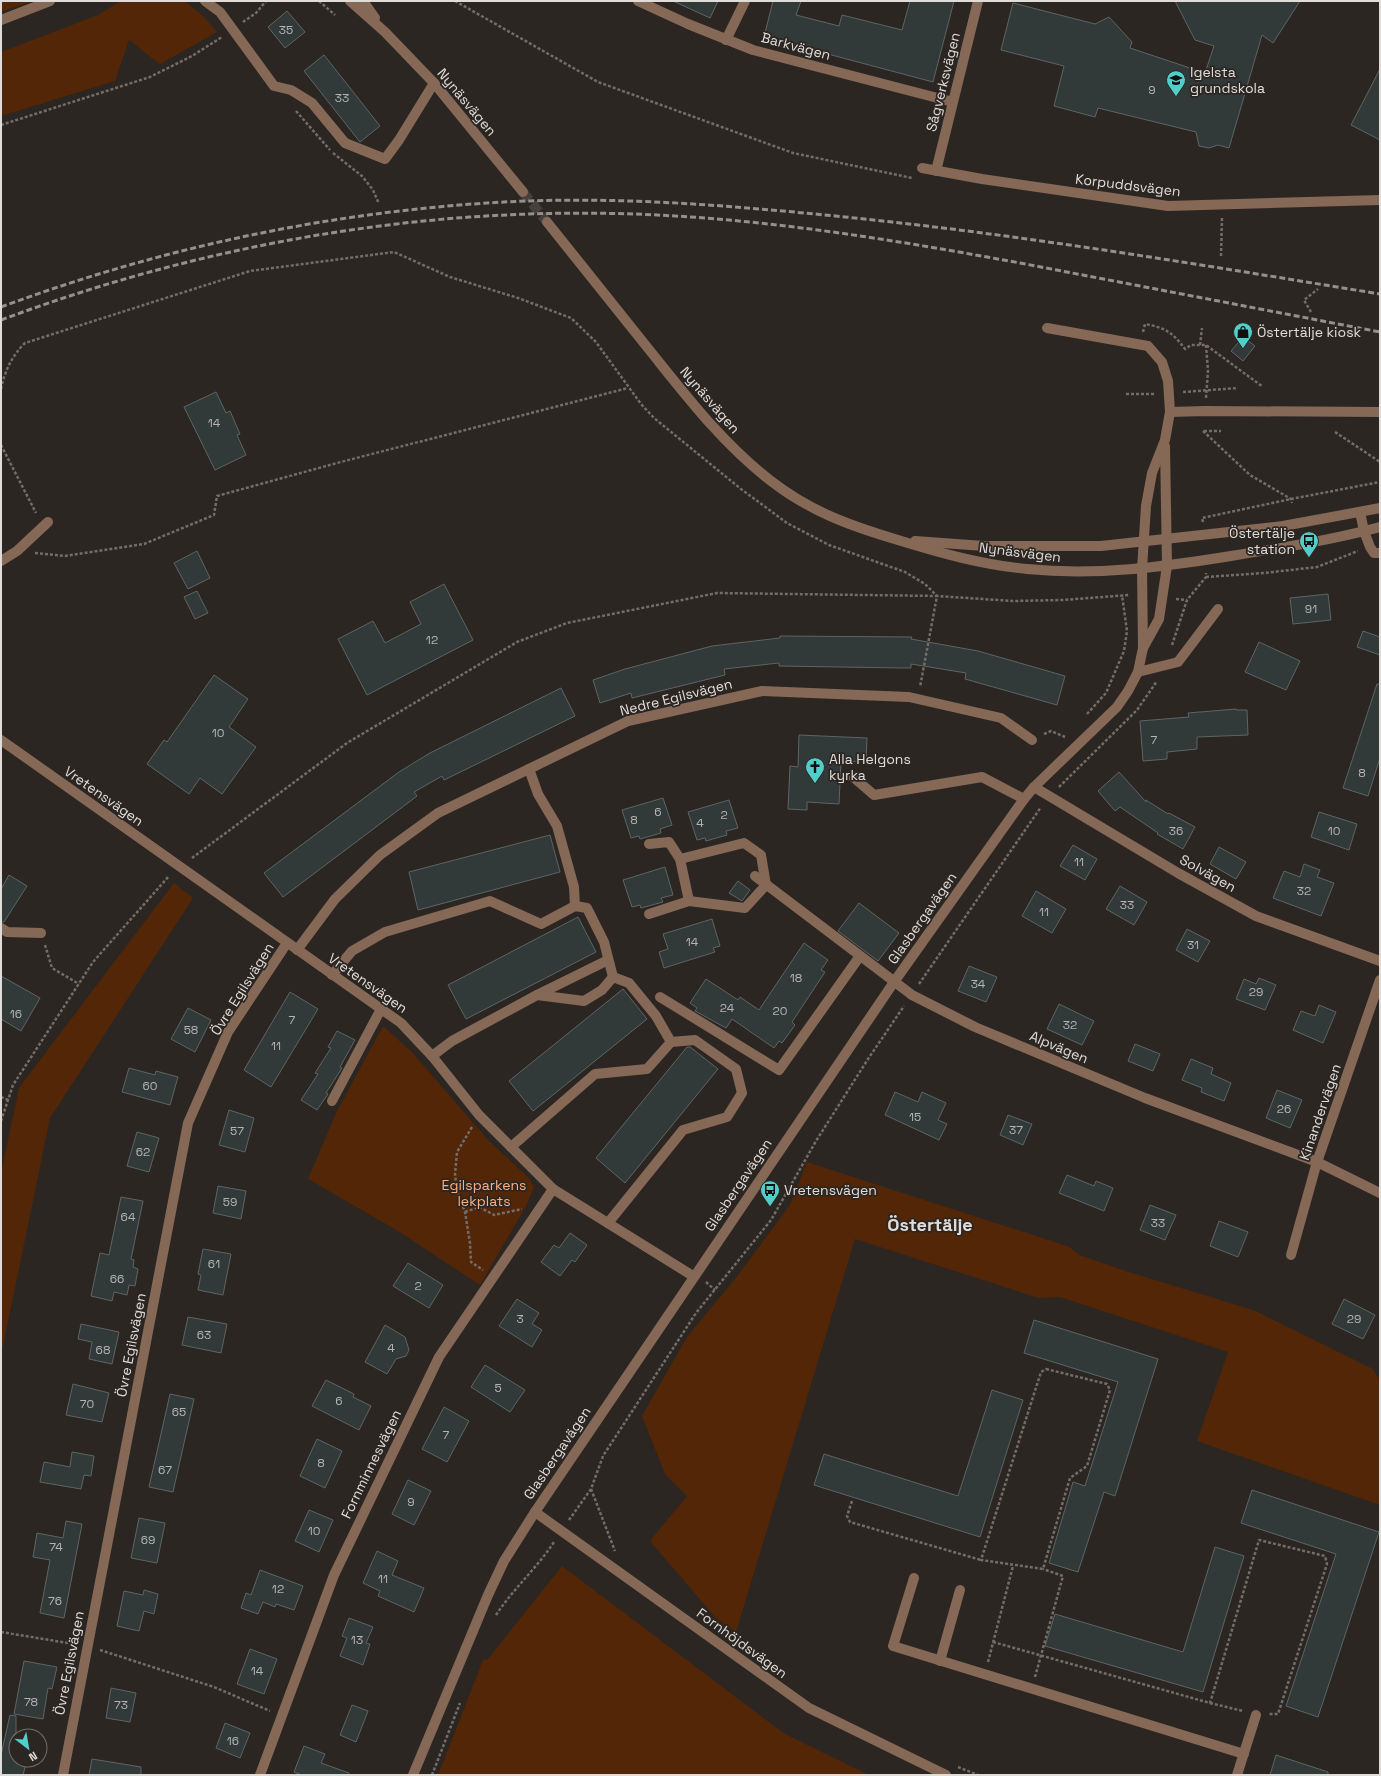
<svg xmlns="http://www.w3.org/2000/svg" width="1381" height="1776" viewBox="0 0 1381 1776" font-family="'Space Grotesk',sans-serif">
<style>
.green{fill:#522606}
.building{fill:#313a39;stroke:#5d6565}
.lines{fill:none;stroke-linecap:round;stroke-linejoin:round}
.minor-tunnel{stroke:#47413e;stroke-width:10;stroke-dasharray:10 5;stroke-linecap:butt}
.path{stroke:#726d6a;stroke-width:2.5;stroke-dasharray:3 2;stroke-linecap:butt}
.minor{stroke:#856856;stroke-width:10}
.rail{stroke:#95908e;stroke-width:3;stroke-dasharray:6 3;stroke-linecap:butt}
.labels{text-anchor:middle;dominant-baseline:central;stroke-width:3.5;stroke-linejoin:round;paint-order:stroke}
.number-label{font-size:12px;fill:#b4b4b2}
.street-label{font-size:14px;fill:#e0dcda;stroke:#2c2622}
.poi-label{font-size:14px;fill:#e0dcda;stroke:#2c2622;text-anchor:start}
.park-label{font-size:14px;fill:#fbaf83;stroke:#2c2622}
.district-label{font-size:18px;font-weight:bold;fill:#e0dcda;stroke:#2c2622}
</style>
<rect width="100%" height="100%" fill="#2c2622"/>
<g class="green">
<path d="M1 1H32L1 12Z"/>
<path d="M121 1H185L203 16 217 32 160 64 129 40 115 81 1 116V52L98 15Z"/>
<path d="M174 883 193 898 50 1118 1 1356V1173L19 1088Z"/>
<path d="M383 1026 412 1052 488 1140 529 1178 534 1187 526 1206 480 1285 398 1231 308 1179 336 1113Z"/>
<path d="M807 1162 1070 1247 1079 1255 1129 1272 1253 1310 1373 1369 1380 1380V1505L1197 1441 1228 1352 1060 1297 1039 1298 855 1239 736 1632 716 1618 650 1541 687 1496 665 1474 642 1416 687 1337 735 1279 790 1205Z"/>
<path d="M562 1566 785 1734 869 1775H438L483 1660 488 1659Z"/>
</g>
<g class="building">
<path d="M673 1H718L710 18Z"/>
<path d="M773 1H801L796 15 839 26 842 15 902 30 910 1H954L933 82 764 37Z"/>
<path d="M1175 1H1300L1273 43 1262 35 1229 148 1218 145 1209 148 1199 146 1196 132 1098 108 1095 117 1054 106 1064 66 1001 50 1013 3 1095 24 1109 17 1132 42 1130 48 1205 73 1214 46 1195 40Z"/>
<path d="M287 11 305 32 285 48 268 27Z"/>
<path d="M324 55 380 126 360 142 304 71Z"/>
<path d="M1380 69V140L1351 125Z"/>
<path d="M1243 337 1255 346 1243 361 1231 351Z"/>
<path d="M216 392 226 413 230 411 240 434 237 435 246 455 215 470 184 407Z"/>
<path d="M197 551 210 578 188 589 174 563Z"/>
<path d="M444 584 473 640 367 695 338 639 373 621 385 643 421 624 410 602Z"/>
<path d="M197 591 208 613 195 619 184 597Z"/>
<path d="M1328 594 1331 620 1293 624 1290 598Z"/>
<path d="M1363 631 1380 637V655L1357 647Z"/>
<path d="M780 636 912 637 911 639 978 651 1065 676 1057 705 965 679 966 673 911 664V668H903L779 666V663L724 669 725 675 632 698 631 693 600 703 593 680 625 669 712 646 780 638Z"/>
<path d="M1259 642 1300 661 1286 690 1245 672Z"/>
<path d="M214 675 248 699 229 727 256 747 222 794 200 778 189 794 147 764 164 740 167 742Z"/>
<path d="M1377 684H1380V758L1368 796 1343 788Z"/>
<path d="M561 688 575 716 444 780 442 776 414 792 417 796 283 897 264 873 399 772 430 753Z"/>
<path d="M1236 709V710H1247L1248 735 1197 737V749L1167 752V759L1143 761 1140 721 1189 717 1188 713Z"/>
<path d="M799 735 867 738 866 762 841 761 839 804 807 802V810L788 809 790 766 798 767Z"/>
<path d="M1119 772 1146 802V800L1168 814 1169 813 1195 827 1183 849 1157 834 1158 833 1120 807 1115 811 1098 791Z"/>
<path d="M663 798 672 825 660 829 661 833 640 839 639 836 631 838 622 810Z"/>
<path d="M729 800 738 828 726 831 727 835 706 841 705 838 697 840 688 812Z"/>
<path d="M1319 812 1357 824 1349 850 1311 837Z"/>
<path d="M550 835 560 872 418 910 409 872Z"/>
<path d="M1073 845 1097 859 1085 880 1060 866Z"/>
<path d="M1219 847 1246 862 1236 879 1210 864Z"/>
<path d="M1304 864 1320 870 1317 877 1334 883 1321 916 1273 898 1284 871 1300 877Z"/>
<path d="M665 867 673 895 661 898 663 902 641 908 640 905 632 907 623 880Z"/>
<path d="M9 875 27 886 4 922H1V889Z"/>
<path d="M738 881 750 890 742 901 729 893Z"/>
<path d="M1120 886 1147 902 1134 925 1106 909Z"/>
<path d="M1036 891 1066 909 1052 933 1022 916Z"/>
<path d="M859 903 899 933 878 961 838 931Z"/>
<path d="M578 917 596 952 466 1019 448 985Z"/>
<path d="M712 919 720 946 713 948 715 952 664 968 659 952 668 949 663 934Z"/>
<path d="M1187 929 1210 941 1198 962 1176 950Z"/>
<path d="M804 943 828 960 821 970 825 972 792 1022 795 1025 782 1043 779 1041 774 1048 732 1019 726 1028 695 1011 697 1008 690 1003 706 979 738 1000 740 997 759 1010Z"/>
<path d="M969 966 997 977 986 1002 958 991Z"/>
<path d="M1 976 40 998 21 1031 1 1019Z"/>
<path d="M1259 978 1276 985 1265 1010 1236 999 1244 979 1256 984Z"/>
<path d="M623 989 647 1019 533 1111 509 1081Z"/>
<path d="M290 992 318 1009 271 1087 244 1070Z"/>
<path d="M1059 1004 1094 1021 1082 1045 1047 1029Z"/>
<path d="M1319 1005 1336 1012 1323 1043 1293 1030 1301 1011 1315 1016Z"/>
<path d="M188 1008 211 1020 195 1052 171 1039Z"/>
<path d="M337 1031 355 1040 340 1067 342 1068 326 1093 328 1094 317 1110 301 1100 318 1074 315 1073 331 1048 328 1047Z"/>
<path d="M1135 1044 1160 1054 1153 1071 1128 1061Z"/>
<path d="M687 1047H690L718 1069 625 1183 596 1158Z"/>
<path d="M1191 1059 1213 1068 1211 1074 1231 1083 1224 1101 1201 1092 1202 1088 1182 1080Z"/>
<path d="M129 1068 155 1075 156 1071 178 1077 170 1105 122 1092Z"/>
<path d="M1277 1090 1302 1100 1290 1128 1266 1118Z"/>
<path d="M895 1092 918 1102 922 1092 946 1103 938 1120 947 1124 939 1140 885 1115Z"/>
<path d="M229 1110 254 1118 245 1152 219 1145Z"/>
<path d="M1008 1115 1032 1124 1023 1145 1000 1135Z"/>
<path d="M137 1132 159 1138 149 1172 127 1166Z"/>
<path d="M1067 1175 1094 1186 1096 1181 1113 1188 1104 1211 1059 1193Z"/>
<path d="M218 1186 246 1191 241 1219 213 1213Z"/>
<path d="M121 1197 143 1201 131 1259 134 1260 133 1267 138 1269 135 1286 129 1285 127 1295 114 1292 112 1301 91 1296 100 1253 109 1255Z"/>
<path d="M1150 1205 1176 1215 1165 1240 1140 1230Z"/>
<path d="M1219 1221 1248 1232 1238 1257 1210 1246Z"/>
<path d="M570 1233 587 1245 575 1262 572 1260 560 1276 541 1262 554 1245 559 1248Z"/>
<path d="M203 1249 231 1254 223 1295 198 1290 201 1275 198 1274Z"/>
<path d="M408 1263 443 1285 429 1308 393 1286Z"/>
<path d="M517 1299 539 1313 532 1324 542 1330 532 1347 499 1326Z"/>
<path d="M1344 1299 1375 1315 1363 1339 1332 1324Z"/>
<path d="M188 1317 227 1324 221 1353 182 1345Z"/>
<path d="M1034 1320 1158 1359 1115 1496 1104 1492 1078 1572 1049 1563 1073 1482 1085 1486 1118 1382 1024 1353Z"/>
<path d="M81 1324 119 1332 112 1364 89 1359 92 1342 78 1339Z"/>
<path d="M385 1325 405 1337 409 1350 406 1356 396 1359 387 1374 365 1362Z"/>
<path d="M485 1365 525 1390 510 1412 471 1387Z"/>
<path d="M326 1380 354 1394 353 1397 371 1406 359 1430 312 1406Z"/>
<path d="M73 1384 109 1393 102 1422 66 1415Z"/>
<path d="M992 1390 1023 1400 980 1537 814 1485 824 1454 958 1496Z"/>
<path d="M170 1394 194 1399 173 1492 149 1487Z"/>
<path d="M444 1407 469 1421 447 1462 422 1449Z"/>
<path d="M317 1439 342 1451 325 1488 300 1476Z"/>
<path d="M72 1452 94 1456 91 1476 84 1475 81 1489 40 1482 44 1462 70 1467Z"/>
<path d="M408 1480 431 1491 414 1525 392 1514Z"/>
<path d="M1252 1490 1379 1532 1318 1717 1286 1706 1336 1554 1241 1523Z"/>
<path d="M309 1510 333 1520 319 1552 295 1541Z"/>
<path d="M139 1518 165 1523 157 1563 131 1558Z"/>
<path d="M66 1521 82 1524 64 1618 40 1613 50 1560 33 1557 37 1533 63 1538Z"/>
<path d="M1215 1547 1244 1556 1203 1692 1045 1646 1055 1614 1183 1652Z"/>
<path d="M377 1551 398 1561 392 1575 424 1588 414 1612 378 1596 380 1591 363 1583Z"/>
<path d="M260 1570 303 1586 294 1610 276 1604 275 1607 263 1602 258 1614 241 1608 246 1593 251 1595Z"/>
<path d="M144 1590 158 1594 154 1614 144 1611 139 1631 117 1626 124 1591 143 1595Z"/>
<path d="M349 1618 373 1627 366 1643 370 1644 363 1665 340 1656 347 1638 342 1636Z"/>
<path d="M250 1649 277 1659 264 1694 237 1684Z"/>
<path d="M24 1661 57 1667 52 1689 48 1688 43 1719 14 1714Z"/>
<path d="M111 1688 136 1693 130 1722 106 1718Z"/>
<path d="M352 1705 368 1711 356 1742 340 1735Z"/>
<path d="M10 1715 16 1716V1760H27L23 1775H1V1755Z"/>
<path d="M225 1723 250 1733 240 1758 216 1748Z"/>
<path d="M304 1746 325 1754 321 1763 349 1773V1775H302L294 1772Z"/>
<path d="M1276 1755 1328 1772V1775H1270Z"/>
<path d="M92 1759 141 1767V1775H89Z"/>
</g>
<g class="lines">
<path class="minor-tunnel" d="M523 192 547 222"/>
<g class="path">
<path d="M319 1 335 15"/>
<path d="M455 1 598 82 793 153 912 178"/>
<path d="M243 22 256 13 266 1"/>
<path d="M296 111 330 150"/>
<path d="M1 125 150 77 192 56 222 37"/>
<path d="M333 153 362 176 373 190 379 204"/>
<path d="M1221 256 1222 218"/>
<path d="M1311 312 1304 300 1318 289"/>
<path d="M1143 332 1145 324C1166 328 1172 332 1185 349L1191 345H1206L1263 387"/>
<path d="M1200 345 1202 328"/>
<path d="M1206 345 1208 371 1206 398"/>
<path d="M1 389C5 370 12 356 25 343L250 271 394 252 450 277 518 298 571 318 596 342 641 404 654 418 741 489 787 523 829 545 905 572 925 584 937 596 1013 601 1063 600 1129 595"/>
<path d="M1183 392 1238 388"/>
<path d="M1126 394H1156"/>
<path d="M1203 431 1250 475 1291 499 1292 503"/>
<path d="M1204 431H1221"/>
<path d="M1335 432 1380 462"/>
<path d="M1 445 36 513"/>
<path d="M1203 522 1202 518 1291 499 1380 482"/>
<path d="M35 553 65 556 144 544 214 515 217 496 337 463 628 388"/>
<path d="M1206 577 1264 573 1317 567 1358 551"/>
<path d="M1176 599 1187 600"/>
<path d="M1172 645 1187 600 1206 577V573"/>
<path d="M1087 714 1106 693 1124 651 1127 631 1122 595"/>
<path d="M1044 734 1051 731 1065 737"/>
<path d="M1059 787 1137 710 1157 681"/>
<path d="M192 858 347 743 517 642 567 623 717 593 937 596 920 687"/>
<path d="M45 945 52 968 79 984"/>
<path d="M919 984 1041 807"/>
<path d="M1 1097 8 1100"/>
<path d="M1 1121 13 1085 93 962 169 876"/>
<path d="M472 1127 457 1152 455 1174 457 1192 465 1212 470 1243 471 1262 483 1270"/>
<path d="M465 1212 479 1207 494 1215 522 1209"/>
<path d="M706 1282 715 1290"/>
<path d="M1046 1369 1107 1384 1110 1390 1087 1466 1070 1478 1043 1569 981 1560 1041 1372Z"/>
<path d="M591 1489 615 1551"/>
<path d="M852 1501 847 1516 850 1522 981 1560"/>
<path d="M569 1520 591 1489 603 1456 696 1313 771 1220 816 1141 868 1059 904 1006"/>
<path d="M496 1615C513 1589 537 1568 554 1542"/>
<path d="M1 1632 74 1644"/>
<path d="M993 1642 1210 1703 1259 1540 1325 1556 1327 1564 1278 1714H1269"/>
<path d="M100 1650 214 1687 270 1711"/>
<path d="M988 1662 1013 1566"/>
<path d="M1035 1677 1063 1576 1043 1569"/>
<path d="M1210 1703 1243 1711"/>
<path d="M958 1767 978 1775"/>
<path d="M432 1775 460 1703"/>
</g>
<g class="minor">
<path d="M205 1 220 12 274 86 291 90 312 103 345 143 385 159 399 140 434 83"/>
<path d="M350 1 385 32 434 83 523 192"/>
<path d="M363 1 375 18"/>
<path d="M638 1 688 24 753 50 953 102"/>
<path d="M1 20 50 1"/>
<path d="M726 40 745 1"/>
<path d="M922 168 982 179 1168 206 1380 200"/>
<path d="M936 171 978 1"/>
<path d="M547 222C582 266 617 309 651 352 688 398 724 445 771 481 811 512 851 526 898 540 940 553 983 565 1027 569 1096 576 1163 567 1231 556 1281 548 1331 540 1380 527"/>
<path d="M1170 412 1205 411 1380 412"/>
<path d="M1360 512 1364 531 1370 547 1374 553H1380"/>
<path d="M915 541 984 546H1101L1283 526 1380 508"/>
<path d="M1 561 17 551 48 522"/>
<path d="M1143 648 1159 619 1167 566 1165 446"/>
<path d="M1138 672 1178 662 1218 609"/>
<path d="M1 740 401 1023 432 1056 479 1115 553 1189 693 1276"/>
<path d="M529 769 538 794 557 826 574 887 575 906"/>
<path d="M852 776 874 795 982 777 1024 799"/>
<path d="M1034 787 1178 873 1256 916 1380 961"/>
<path d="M649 844 669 842 680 859 689 901 745 908 766 885 761 855 744 843 680 859"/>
<path d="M755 876 912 995 975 1027 1145 1098 1317 1162 1380 1193"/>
<path d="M649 914 689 901"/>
<path d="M1 928 7 932 41 933"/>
<path d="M297 950 335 899 380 855 438 813 628 721 762 691 909 697 1001 718 1032 740"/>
<path d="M332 975 352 951 385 932 490 901 541 924 575 906 587 908 604 942 613 977 629 983 656 1016 671 1042 695 1040 736 1069 742 1093 727 1117 683 1130 608 1223"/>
<path d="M537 995 608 960"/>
<path d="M660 997 779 1070 860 956"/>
<path d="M432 1056 452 1041 537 995 584 1001 602 990 613 977"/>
<path d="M332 1101 381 1009"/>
<path d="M511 1147 595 1074 647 1069 671 1042"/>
<path d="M1291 1255 1317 1162 1380 980"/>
<path d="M535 1512 809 1708 946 1775"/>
<path d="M914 1578 893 1646 1244 1754"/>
<path d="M940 1661 960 1590"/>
<path d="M63 1775 188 1123 228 1032 287 943"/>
<path d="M260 1775 334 1575 439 1357 553 1189"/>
<path d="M413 1775 488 1595 504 1561 535 1512 894 982 1024 799 1034 787 1117 707 1128 691 1138 672 1143 648 1142 569 1146 506 1152 473 1165 440 1170 412 1168 381 1162 362 1148 346 1047 328"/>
<path d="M1237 1775 1256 1715"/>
</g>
<g class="rail">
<path d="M1 307C158 249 320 214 487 203 607 195 726 205 845 217 1024 235 1202 265 1380 294"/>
<path d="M1 320C210 242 434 204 657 215 780 221 900 241 1020 263 1140 286 1260 309 1380 332"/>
</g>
</g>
<defs>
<g id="school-pin" transform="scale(1)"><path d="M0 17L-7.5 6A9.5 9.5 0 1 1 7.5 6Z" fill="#53cdc9" stroke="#2c2622"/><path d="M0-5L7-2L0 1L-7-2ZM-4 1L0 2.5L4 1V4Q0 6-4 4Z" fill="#111"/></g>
<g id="shop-pin" transform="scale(1)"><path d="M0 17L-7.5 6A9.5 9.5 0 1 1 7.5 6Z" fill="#53cdc9" stroke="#2c2622"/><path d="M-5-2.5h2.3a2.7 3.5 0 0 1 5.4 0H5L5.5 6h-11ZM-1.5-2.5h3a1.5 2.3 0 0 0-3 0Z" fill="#111"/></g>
<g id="bus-pin" transform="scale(1)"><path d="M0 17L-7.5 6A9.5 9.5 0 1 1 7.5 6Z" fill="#53cdc9" stroke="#2c2622"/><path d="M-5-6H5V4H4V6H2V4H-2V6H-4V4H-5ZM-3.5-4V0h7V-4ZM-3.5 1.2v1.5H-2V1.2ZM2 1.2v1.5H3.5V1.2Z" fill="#111"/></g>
<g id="church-pin" transform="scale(1)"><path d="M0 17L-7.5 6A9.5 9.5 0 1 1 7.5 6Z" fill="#53cdc9" stroke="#2c2622"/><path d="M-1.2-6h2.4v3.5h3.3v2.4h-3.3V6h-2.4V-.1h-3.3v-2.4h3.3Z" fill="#111"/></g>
</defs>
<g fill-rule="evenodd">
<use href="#school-pin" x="1176" y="80"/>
<use href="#shop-pin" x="1243" y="332"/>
<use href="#bus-pin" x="1309" y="541"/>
<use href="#church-pin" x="815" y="767"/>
<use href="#bus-pin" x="770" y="1190"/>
</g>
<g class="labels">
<g class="number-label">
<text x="286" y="30">35</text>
<text x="1152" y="90">9</text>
<text x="342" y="98">33</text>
<text x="214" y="423">14</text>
<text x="1311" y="609">91</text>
<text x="432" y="640">12</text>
<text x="218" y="733">10</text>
<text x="1154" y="740">7</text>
<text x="1362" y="773">8</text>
<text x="658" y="812">6</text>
<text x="724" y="815">2</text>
<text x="634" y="820">8</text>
<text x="700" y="823">4</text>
<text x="1176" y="831">36</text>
<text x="1334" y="831">10</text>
<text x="1079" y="862">11</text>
<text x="1304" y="891">32</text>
<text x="1127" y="905">33</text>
<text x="1044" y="912">11</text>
<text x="692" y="942">14</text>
<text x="1193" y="945">31</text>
<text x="796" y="978">18</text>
<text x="978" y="984">34</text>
<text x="1256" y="992">29</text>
<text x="727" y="1008">24</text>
<text x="780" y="1011">20</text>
<text x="16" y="1014">16</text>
<text x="292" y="1020">7</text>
<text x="1070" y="1025">32</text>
<text x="191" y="1030">58</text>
<text x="276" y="1046">11</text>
<text x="150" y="1086">60</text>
<text x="1284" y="1109">26</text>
<text x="915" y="1117">15</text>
<text x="1016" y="1130">37</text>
<text x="237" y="1131">57</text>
<text x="143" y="1152">62</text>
<text x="230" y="1202">59</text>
<text x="128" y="1217">64</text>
<text x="1158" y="1223">33</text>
<text x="214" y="1264">61</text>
<text x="117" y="1279">66</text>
<text x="418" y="1286">2</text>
<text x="520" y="1319">3</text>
<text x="1354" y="1319">29</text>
<text x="204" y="1335">63</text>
<text x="391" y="1348">4</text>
<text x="103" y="1350">68</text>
<text x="498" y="1388">5</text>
<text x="339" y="1401">6</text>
<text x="87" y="1404">70</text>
<text x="179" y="1412">65</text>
<text x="446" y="1435">7</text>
<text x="321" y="1463">8</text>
<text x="165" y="1470">67</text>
<text x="411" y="1502">9</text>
<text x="314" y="1531">10</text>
<text x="148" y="1540">69</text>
<text x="56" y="1547">74</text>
<text x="383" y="1579">11</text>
<text x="278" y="1589">12</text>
<text x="55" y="1601">76</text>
<text x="357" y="1640">13</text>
<text x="257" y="1671">14</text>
<text x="31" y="1702">78</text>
<text x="121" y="1705">73</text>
<text x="233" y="1741">16</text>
</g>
<g class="street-label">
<text transform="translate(796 46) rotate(15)">Barkvägen</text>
<text transform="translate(943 82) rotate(-76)">Sågverksvägen</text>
<text transform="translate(467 102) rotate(50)">Nynäsvägen</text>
<text transform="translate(1128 185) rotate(7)">Korpuddsvägen</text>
<text transform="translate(710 400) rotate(49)">Nynäsvägen</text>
<text transform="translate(1020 552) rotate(7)">Nynäsvägen</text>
<text transform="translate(676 697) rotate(-14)">Nedre Egilsvägen</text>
<text transform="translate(104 796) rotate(35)">Vretensvägen</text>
<text transform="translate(1208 873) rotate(29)">Solvägen</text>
<text transform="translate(922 918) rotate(-55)">Glasbergavägen</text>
<text transform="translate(368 983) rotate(35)">Vretensvägen</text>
<text transform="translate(242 989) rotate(-58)">Övre Egilsvägen</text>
<text transform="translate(1059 1047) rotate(23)">Alpvägen</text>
<text transform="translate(1320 1112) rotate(-71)">Kinandervägen</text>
<text transform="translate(738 1185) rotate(-56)">Glasbergavägen</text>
<text transform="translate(131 1345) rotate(-79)">Övre Egilsvägen</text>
<text transform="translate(557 1453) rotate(-56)">Glasbergavägen</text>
<text transform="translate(371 1464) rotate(-64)">Fornminnesvägen</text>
<text transform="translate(742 1643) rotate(36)">Fornhöjdsvägen</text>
<text transform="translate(69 1663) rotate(-79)">Övre Egilsvägen</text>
</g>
<g class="poi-label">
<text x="1190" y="72">Igelsta<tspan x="1190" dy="16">grundskola</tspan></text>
<text x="1257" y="332">Östertälje kiosk</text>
<text x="1295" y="533" text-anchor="end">Östertälje<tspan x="1295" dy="16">station</tspan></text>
<text x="829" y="759">Alla Helgons<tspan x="829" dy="16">kyrka</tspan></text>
<text x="784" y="1190">Vretensvägen</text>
</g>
<g class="park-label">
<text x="484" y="1185">Egilsparkens<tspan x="484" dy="16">lekplats</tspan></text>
</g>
<g class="district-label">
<text x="930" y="1224">Östertälje</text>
</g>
</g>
<rect width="1381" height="1776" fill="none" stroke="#e0dcda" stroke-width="4"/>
<g transform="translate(28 1748) rotate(149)"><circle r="19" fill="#2c2622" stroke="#746f6c"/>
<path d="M0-3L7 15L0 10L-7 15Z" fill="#53cdc9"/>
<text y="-6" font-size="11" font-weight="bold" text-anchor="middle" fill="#e0dcda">N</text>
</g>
</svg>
